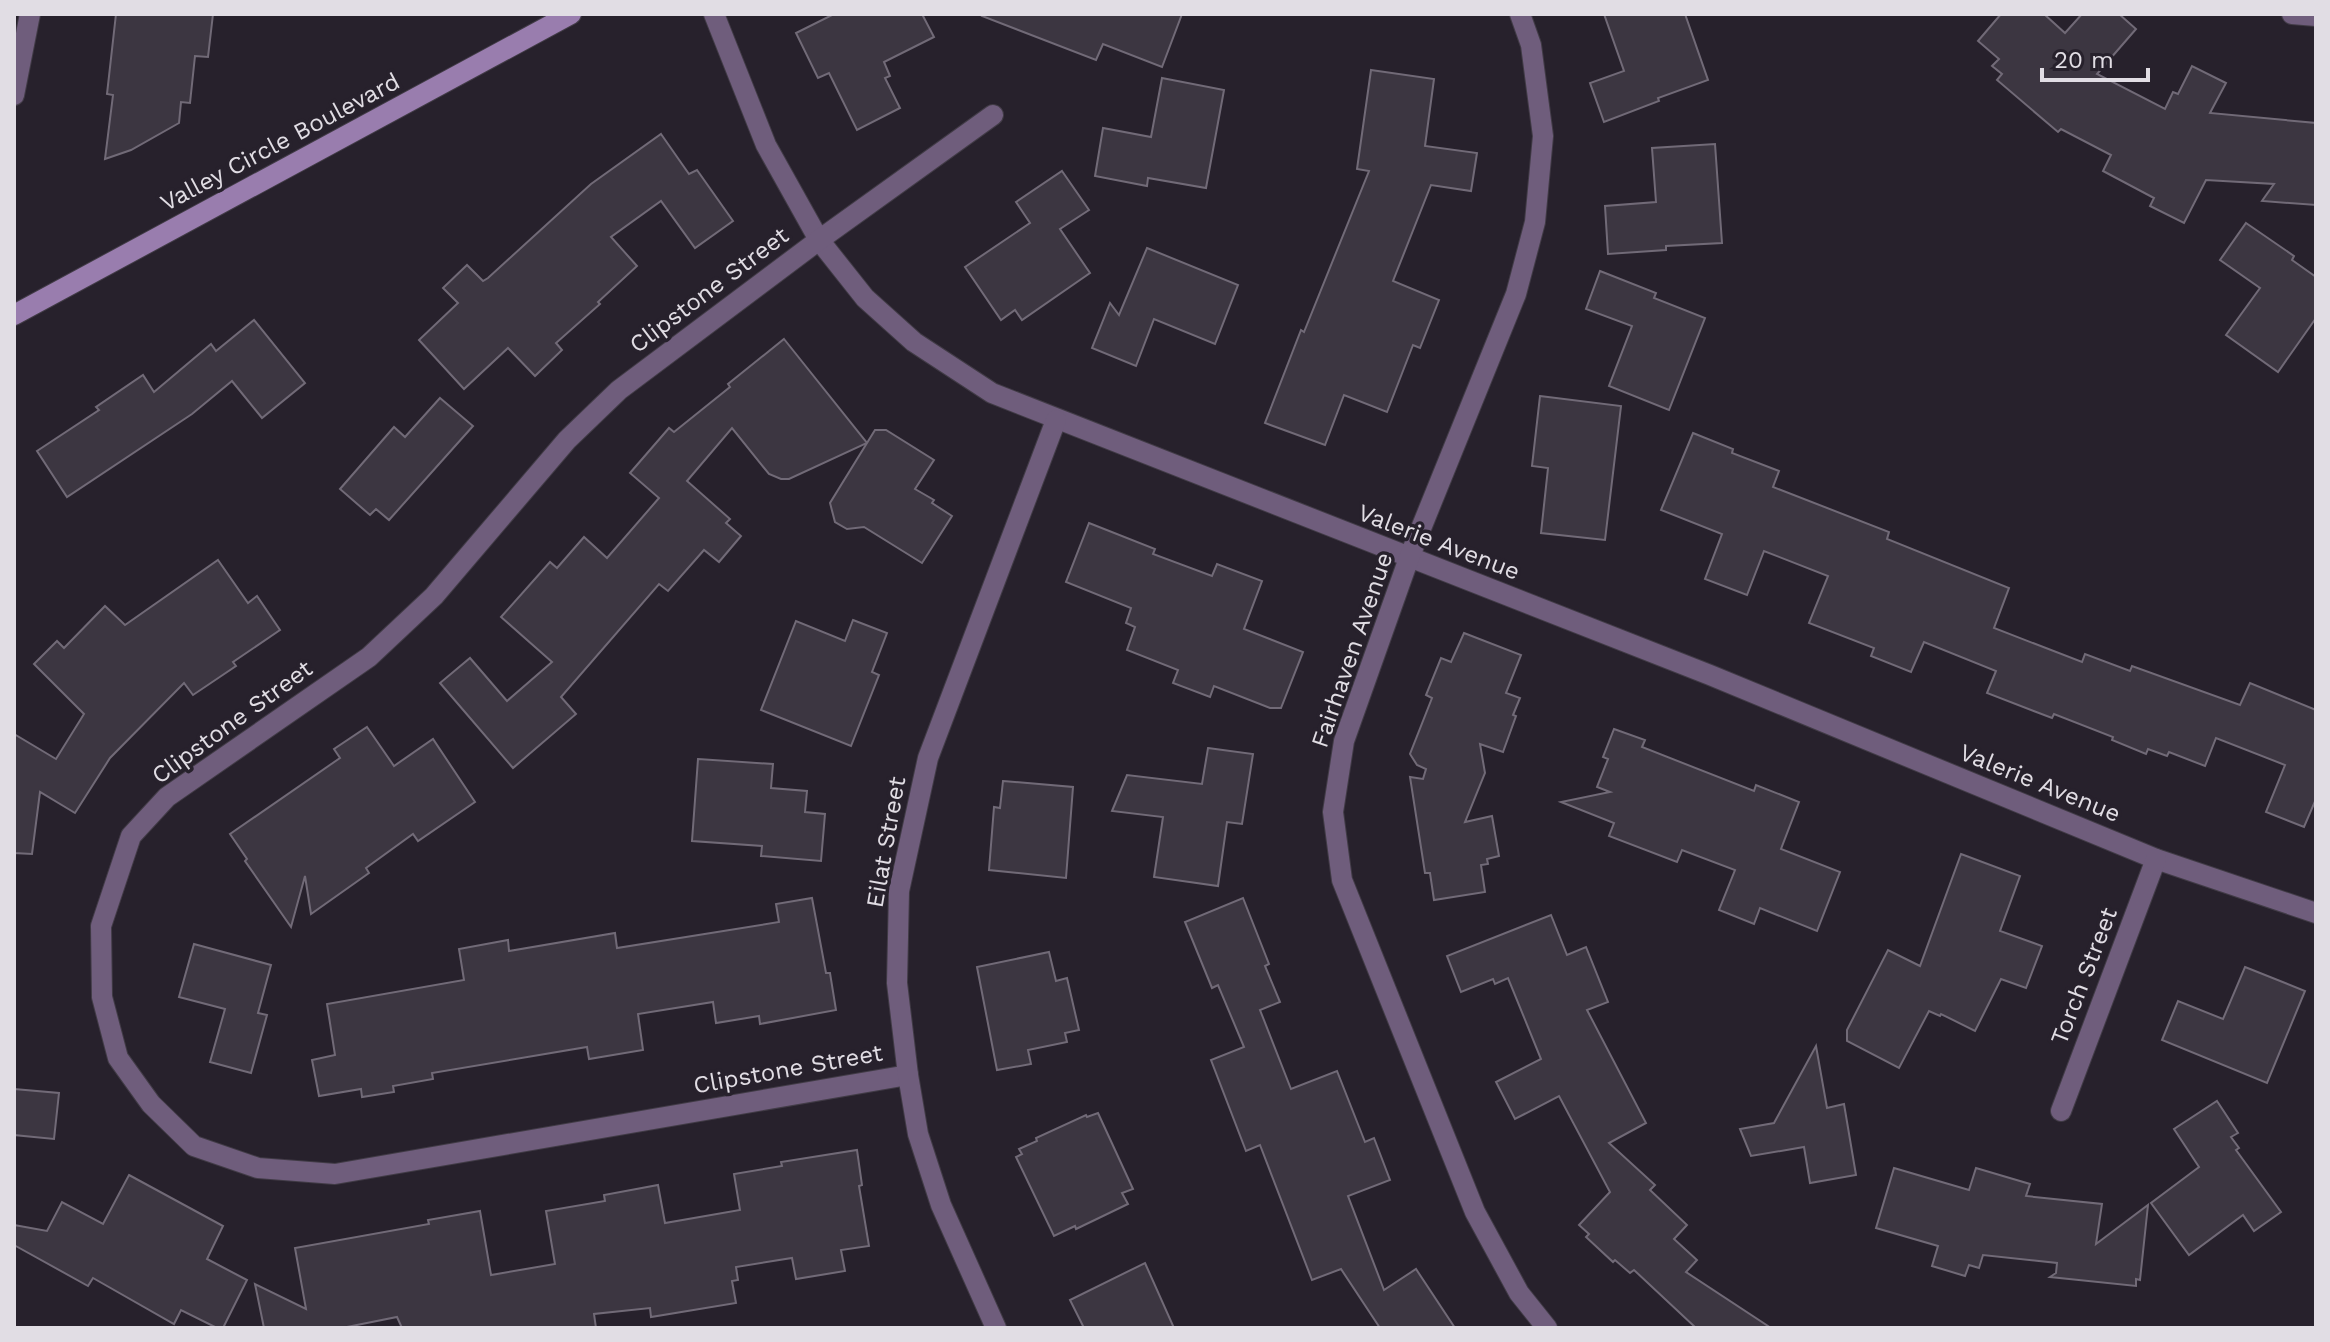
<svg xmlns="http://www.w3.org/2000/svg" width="2330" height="1342" viewBox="0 0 2330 1342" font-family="'Work Sans',sans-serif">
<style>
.building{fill:#3c3641;stroke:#716a77;stroke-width:2}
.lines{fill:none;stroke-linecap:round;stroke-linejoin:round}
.street-casing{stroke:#413b46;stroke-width:22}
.secondary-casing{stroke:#413b46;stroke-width:22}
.street{stroke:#6f5d7c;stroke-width:20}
.secondary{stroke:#997dae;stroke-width:20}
.labels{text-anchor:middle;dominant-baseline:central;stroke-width:7;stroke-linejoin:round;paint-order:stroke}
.street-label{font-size:24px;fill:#e1dde4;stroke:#27212c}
</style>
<rect width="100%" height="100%" fill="#27212c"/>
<g class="building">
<path d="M116 14H213L208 57 195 56 190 103 181 102 179 123 131 150 105 159 113 95 107 94Z"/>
<path d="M834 14H922L934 37 884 62 890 76 885 78 900 108 857 130 829 73 818 78 796 33Z"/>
<path d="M983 14H1182L1162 67 1103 44 1096 60 982 16Z"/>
<path d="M1604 14H1685L1708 80 1658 98 1659 101 1604 122 1590 83 1624 71Z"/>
<path d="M2001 14H2044L2065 33 2082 14H2119L2136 29 2097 74 2165 109 2173 92 2178 94 2192 66 2226 83 2210 113 2316 123V205L2262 201 2274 184 2206 180 2184 223 2150 206 2154 198 2103 171 2111 155 2061 129 2058 132 1997 80 2002 74 1992 66 1999 59 1978 41Z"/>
<path d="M1371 70 1434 79 1425 146 1477 153 1471 191 1431 185 1393 281 1439 300 1420 348 1413 345 1387 412 1344 395 1325 445 1265 423 1301 330 1304 332 1369 171 1357 169Z"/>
<path d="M1162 78 1224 90 1206 188 1148 178 1147 186 1095 176 1103 128 1151 137Z"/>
<path d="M661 134 689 174 697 170 733 221 695 248 661 201 611 237 637 266 598 302 600 304 556 343 562 350 535 376 508 348 464 389 419 340 458 303 443 288 467 265 483 281 488 278 591 184Z"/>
<path d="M1715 144 1722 243 1666 246V250L1608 254 1605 206 1656 202 1652 148Z"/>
<path d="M1062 171 1089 210 1060 229 1090 273 1022 320 1015 310 1001 320 965 267 1030 223 1016 202Z"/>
<path d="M2246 223 2294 256 2292 260 2316 277V318L2278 372 2226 335 2260 288 2220 260Z"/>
<path d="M1147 248 1238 285 1215 344 1154 319 1136 366 1092 348 1110 303 1119 315Z"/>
<path d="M1600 271 1656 293 1654 298 1705 318 1669 410 1609 386 1632 326 1586 309Z"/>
<path d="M254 320 305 383 262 418 232 381 192 414 67 497 37 451 99 410 96 407 143 375 154 392 211 344 216 351Z"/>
<path d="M784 339 867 443 789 479H781L769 474 732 428 687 481 730 519 726 523 741 536 719 562 704 550 668 591 659 584 561 697 576 714 513 768 440 683 470 658 507 701 552 662 501 617 550 562 557 568 584 537 607 558 659 498 630 473 669 428 674 432 730 387 728 384Z"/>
<path d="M1540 396 1621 406 1605 540 1541 533 1548 468 1532 466Z"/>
<path d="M440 398 473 426 389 520 376 509 370 515 340 489 394 427 405 437Z"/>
<path d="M875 430H886L934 460 915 489 934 500 932 503 952 516 922 563 864 527 847 529 835 522 830 503Z"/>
<path d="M1693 433 1733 449 1732 453 1779 471 1773 487 1889 532 1887 539 2009 588 1994 628 2082 662 2085 654 2130 671 2132 666 2240 705 2250 683 2316 710V799L2304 827 2266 812 2285 765 2216 738 2205 766 2169 752 2167 756 2148 749 2146 754 2112 740 2113 737 2054 714 2052 718 1987 693 1996 671 1924 642 1911 672 1871 656 1874 648 1809 623 1828 576 1764 551 1747 595 1705 579 1722 534 1661 510Z"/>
<path d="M1089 523 1155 549 1153 554 1212 576 1217 564 1262 581 1244 629 1303 652 1281 708H1270L1214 686 1210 697 1173 683 1178 670 1127 650 1135 627 1126 623 1131 608 1066 582Z"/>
<path d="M218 560 248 603 257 596 280 630 233 662 236 666 193 695 184 683 110 758 75 813 40 792 32 854 14 853V734L56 759 84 714 34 664 57 641 64 648 105 606 125 625Z"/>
<path d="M853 620 887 633 872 672 879 675 851 746 761 710 796 621 845 641Z"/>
<path d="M1464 633 1521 655 1506 693 1520 698 1513 715 1516 716 1503 752 1480 744 1485 773 1465 822 1492 816 1499 856 1487 859 1488 864 1481 865 1485 892 1434 900 1430 873H1425L1410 777 1423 779 1426 769 1417 765 1410 754 1432 698 1426 695 1441 658 1451 662Z"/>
<path d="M367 727 394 766 433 739 475 802 418 841 413 834 366 868 369 873 311 914 305 876 291 927 245 861 247 859 230 834 340 758 334 749Z"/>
<path d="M1614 729 1645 740 1642 747 1754 791 1756 785 1799 802 1781 849 1840 872 1817 931 1760 908 1754 924 1719 910 1735 870 1682 850 1677 862 1609 836 1614 823 1561 802 1610 792 1597 787 1608 759 1603 757Z"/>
<path d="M1208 748 1253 754 1242 824 1227 822 1218 886 1154 877 1163 817 1112 811 1127 775 1202 784Z"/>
<path d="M698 759 773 764 771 788 807 791 805 812 825 814 821 861 761 856 762 846 692 841Z"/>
<path d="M1003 781 1073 787 1066 878 989 870 994 807 1000 808Z"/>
<path d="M1961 854 2020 876 2000 931 2042 946 2026 988 2001 979 1975 1031 1941 1014 1940 1016 1929 1011 1899 1068 1847 1041V1030L1888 950 1920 966Z"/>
<path d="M812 898 826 973H830L836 1010 760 1024 759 1016 716 1023 713 1002 638 1014 643 1050 589 1059 587 1047 432 1073 433 1079 393 1086 394 1092 362 1097 361 1089 319 1096 312 1060 335 1055 327 1004 464 980 459 949 508 940 509 951 615 933 617 948 779 922 776 904Z"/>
<path d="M1243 898 1269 964 1265 966 1280 1002 1260 1010 1291 1089 1337 1071 1365 1142 1374 1138 1390 1180 1348 1196 1384 1290 1416 1269 1455 1328H1380L1341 1269 1312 1280 1260 1145 1246 1151 1211 1060 1244 1047 1218 985 1212 988 1185 922Z"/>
<path d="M1551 915 1567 955 1586 947 1608 1002 1587 1010 1646 1123 1609 1143 1655 1185 1650 1190 1687 1225 1674 1239 1697 1260 1686 1272 1771 1328H1696L1634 1270 1630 1273 1615 1260 1613 1262 1586 1237 1589 1234 1579 1225 1610 1192 1559 1096 1515 1119 1496 1082 1541 1059 1508 978 1495 984 1493 979 1461 992 1447 956Z"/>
<path d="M194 944 271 965 258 1013 267 1015 251 1073 210 1062 225 1009 179 997Z"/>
<path d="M1049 952 1056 981 1067 978 1079 1030 1065 1033 1067 1042 1028 1050 1031 1064 997 1070 977 967Z"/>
<path d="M2245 967 2305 991 2267 1083 2162 1040 2178 1001 2223 1019Z"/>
<path d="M1816 1046 1827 1108 1844 1104 1856 1175 1810 1183 1804 1147 1751 1156 1740 1129 1774 1123Z"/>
<path d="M14 1089 59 1093 54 1139 14 1135Z"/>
<path d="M2217 1101 2238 1133 2231 1137 2239 1148 2236 1150 2281 1212 2254 1231 2243 1215 2189 1255 2151 1203 2199 1167 2174 1129Z"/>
<path d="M1098 1113 1133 1189 1122 1193 1128 1204 1076 1229 1075 1226 1054 1236 1016 1157 1022 1154 1019 1149 1037 1141 1036 1138 1086 1115 1087 1117Z"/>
<path d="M857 1150 862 1185 859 1186 869 1246 841 1250 845 1271 796 1279 792 1258 736 1267 738 1280 732 1281 736 1303 651 1317 650 1308 594 1314 596 1328H402L397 1317 342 1328H264L255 1284 306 1309 295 1248 429 1224 428 1220 480 1211 491 1275 555 1264 546 1211 605 1201 604 1195 658 1185 665 1223 740 1210 734 1174 782 1166 781 1162Z"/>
<path d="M1894 1168 1969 1190 1976 1168 2030 1184 2026 1196 2102 1204 2096 1244 2148 1205 2140 1280 2136 1279V1286L2050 1277 2056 1273 2057 1263 1983 1255 1979 1268 1969 1265 1965 1276 1932 1266 1938 1246 1876 1228Z"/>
<path d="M129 1175 223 1226 207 1259 247 1280 223 1328H217L181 1310 174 1324 93 1278 88 1286 14 1245V1225L47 1231 62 1202 103 1224Z"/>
<path d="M1145 1263 1174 1328H1084L1070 1300Z"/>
</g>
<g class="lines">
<g class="street-casing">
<g id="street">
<path d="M714 14 766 145 819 240 865 298 914 342 992 393 1710 675 2156 859 2316 913"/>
<path d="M1520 14 1531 45 1543 136 1535 222 1516 294 1409 558 1344 741 1333 812 1342 880 1475 1212 1519 1293 1547 1328"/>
<path d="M2292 14 2316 16"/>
<path d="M14 95 30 14"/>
<path d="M908 1075 335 1174 258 1168 194 1146 151 1104 118 1058 102 997 101 926 131 836 167 797 369 657 434 596 567 440 619 390 819 240 993 115"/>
<path d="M2061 1111 2156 859"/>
<path d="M996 1328 941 1205 918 1134 908 1075 897 983 899 891 928 758 1056 420"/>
</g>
</g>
<g class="secondary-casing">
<path id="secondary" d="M14 315 571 14"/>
</g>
<use href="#street" class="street"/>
<use href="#secondary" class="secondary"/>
</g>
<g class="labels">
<g class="street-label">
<text transform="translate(280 142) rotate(-28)">Valley Circle Boulevard</text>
<text transform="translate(709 290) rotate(-37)">Clipstone Street</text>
<text transform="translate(1439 542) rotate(21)">Valerie Avenue</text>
<text transform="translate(1352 650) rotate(-71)">Fairhaven Avenue</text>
<text transform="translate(232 722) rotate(-36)">Clipstone Street</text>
<text transform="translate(2040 783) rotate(22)">Valerie Avenue</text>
<text transform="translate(886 842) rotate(-80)">Eilat Street</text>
<text transform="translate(2084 976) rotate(-69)">Torch Street</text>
<text transform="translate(788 1069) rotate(-10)">Clipstone Street</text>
</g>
</g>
<rect width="2330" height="1342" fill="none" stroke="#e1dde4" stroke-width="32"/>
<path d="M2042 68v12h106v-12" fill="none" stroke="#e1dde4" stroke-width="4"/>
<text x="2054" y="68" font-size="24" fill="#e1dde4" stroke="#27212c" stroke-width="6" paint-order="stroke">20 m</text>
</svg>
